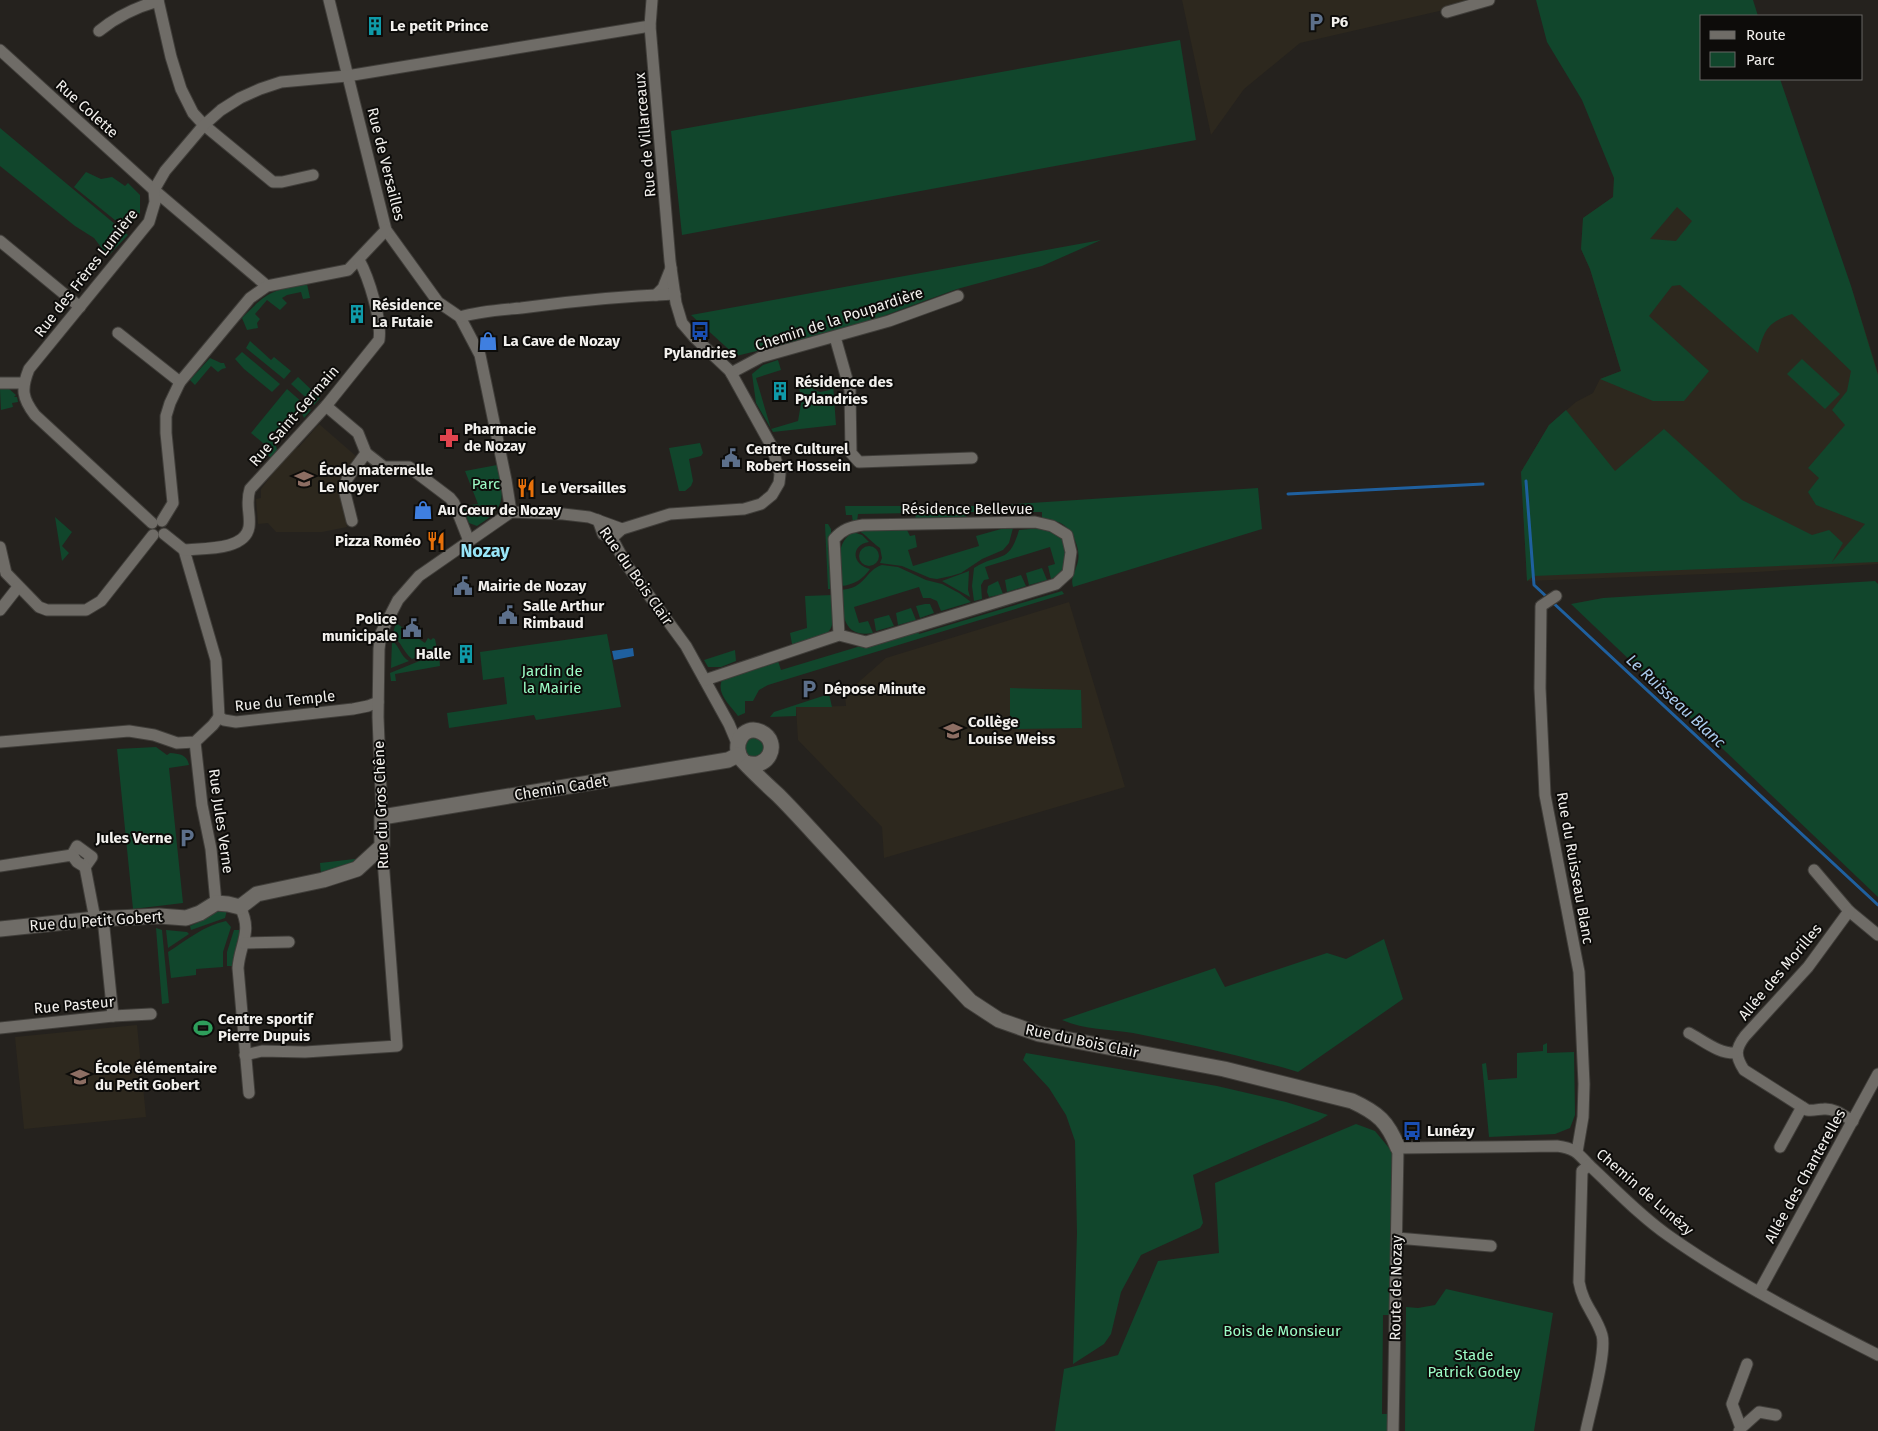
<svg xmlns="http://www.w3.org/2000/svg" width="1878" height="1431" viewBox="0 0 1878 1431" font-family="'Fira Sans',sans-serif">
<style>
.built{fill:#2d281e}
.green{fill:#11462c;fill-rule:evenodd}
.water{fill:#1f609f}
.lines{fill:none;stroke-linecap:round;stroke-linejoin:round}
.stream{stroke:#1f609f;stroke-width:3}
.street-casing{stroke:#403e3a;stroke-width:13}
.secondary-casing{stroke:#403e3a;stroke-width:17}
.street{stroke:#6f6c67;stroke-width:11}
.secondary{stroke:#6f6c67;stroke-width:15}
.labels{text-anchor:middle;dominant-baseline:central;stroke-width:4;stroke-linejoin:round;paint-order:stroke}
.poi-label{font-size:15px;font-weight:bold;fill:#f2f0ed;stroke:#0d0c0a;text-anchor:start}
.street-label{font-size:15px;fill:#f2f0ed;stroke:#0d0c0a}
.park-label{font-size:15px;fill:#9cfdc6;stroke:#0d0c0a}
.water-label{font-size:16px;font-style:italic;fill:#aacaec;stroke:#0d0c0a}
.quarter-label{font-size:18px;font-weight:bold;fill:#98e5f8;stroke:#0d0c0a}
</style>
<rect width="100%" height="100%" fill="#25221e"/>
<g class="built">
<path d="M1182 0H1479L1448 9 1300 43 1244 89 1211 135Z"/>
<path d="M1660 159 1826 297 1851 286 1878 372V564L1757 572 1527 581 1521 472 1549 425 1576 402 1593 393 1600 379 1621 371 1590 269 1581 249 1583 218 1613 197 1614 178Z"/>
<path d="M319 424 357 457 338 481 347 527 322 532H276L268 523 258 524 256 499 261 498V489L280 464 295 448 299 447Z"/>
<path d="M1069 602 1125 787 884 858 882 827 798 740 796 707 846 706 845 694 886 658Z"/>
<path d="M137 1025 146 1117 24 1129 15 1037Z"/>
</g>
<g class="green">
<path d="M1536 0H1753L1758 16H1702V79H1780L1851 286 1878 375V562L1534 576 1527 581 1521 472 1549 425 1566 410 1615 471 1664 429 1742 500 1812 535 1829 530 1843 543 1832 562 1865 524 1816 505 1808 492 1819 478 1808 468 1845 425 1832 410 1847 391 1851 371 1792 314C1768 323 1765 328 1758 353L1680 285 1672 286 1649 316 1709 371 1684 401H1653L1600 379 1621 371 1590 269 1581 249 1583 218 1613 197 1614 178 1582 100 1547 42ZM1677 207 1692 221 1676 241 1650 239Z"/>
<path d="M1180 40 1196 140 682 235 671 131Z"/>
<path d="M0 128 128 235 108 256 94 238 75 226 0 166Z"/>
<path d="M86 172 101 179 112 177 125 186 128 183 140 195V213L126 229 74 187Z"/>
<path d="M1101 240 1042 266 957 289 848 329 736 356 691 315Z"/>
<path d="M307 284 310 298 303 299 301 292 287 295 282 298 287 303 280 310 267 300 255 314 260 319 257 323 258 328 247 330 242 318C267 292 272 290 307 284Z"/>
<path d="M250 341 271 360 274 357 291 371 284 379 246 348Z"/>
<path d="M242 352 280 384 272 392 244 369 235 359Z"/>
<path d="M210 358 221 363H224L226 368 222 369 218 372 211 366 195 385 190 380Z"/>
<path d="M1802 359 1840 394 1825 409 1787 374Z"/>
<path d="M778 360 781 370 756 378 771 429 798 421 802 398 799 389 811 385 813 389 820 392 830 390 833 384 836 425 773 432 756 403 752 374 763 365Z"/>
<path d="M298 377 320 398 314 405 291 384Z"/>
<path d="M2 388H8L16 395 14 397H17L18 402 12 403 13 407 1 410 0 389Z"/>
<path d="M287 389 311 410 304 418 300 409 275 441 277 450 271 458 265 453 269 448 251 433Z"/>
<path d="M700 443 703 453 701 456 689 459 693 481 691 486 685 491H679L669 448Z"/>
<path d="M497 465C505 497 506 508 477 526L469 523 462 506 478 504 465 471Z"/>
<path d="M1258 488 1262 529 1073 587C1070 577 1076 571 1078 561 1081 548 1071 526 1058 522 1053 521 1047 520 1042 519V512H967L966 520 916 521 915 513 858 514 857 522 853 523 852 515H846L845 506H986Z"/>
<path d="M55 517 72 532 62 546 69 553 62 561Z"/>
<path d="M825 524H828L831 529 833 589H828Z"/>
<path d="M1013 528 1009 543 1003 550 982 559 961 573 951 576 937 579 930 578 902 566 880 563 882 558 880 548C871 542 867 535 857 530H907L910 536 915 535 917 547 908 550 913 566 979 546 976 536 1001 529Z"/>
<path d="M1041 528 1062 535 1068 554 1062 573 1051 579 1048 566 1055 564 1050 547 985 567 989 579 984 580 981 585 982 599 974 601 972 586 974 568C1000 552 1009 565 1019 530Z"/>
<path d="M853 532 862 535 869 542C850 545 852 565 870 569 863 579 854 585 841 586 840 567 834 544 853 532Z"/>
<circle cx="869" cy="556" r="10"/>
<path d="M882 565 898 567 926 580 942 584 959 593 971 602 941 611 937 601 930 598H923L919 587 854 607 859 623 868 621 873 633C842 638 843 614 840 590 866 589 865 570 882 565Z"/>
<path d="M1042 568 1047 580 1029 585 1026 573Z"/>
<path d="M969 571 968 590 970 597 942 581Z"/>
<path d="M1021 575 1026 586 1007 592 1005 580Z"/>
<path d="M998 581 1003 594 989 597 987 592 988 586Z"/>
<path d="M1875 581 1878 584V897L1571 604 1603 598Z"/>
<path d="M1062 591 1064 594 768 685 759 690 753 701H745V713L738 716C730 705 716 694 722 680L778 661 781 670 917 629 919 634Z"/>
<path d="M833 595C835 637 832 634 794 646L792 644 790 633 807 628 805 596Z"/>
<path d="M925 604H930L934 613 920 618 916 606Z"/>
<path d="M911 608 916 620 898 625 896 613Z"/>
<path d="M889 615 894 626 876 631 874 619Z"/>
<path d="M396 623 425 643 428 638 431 640 433 638 435 639 437 649 435 651 412 659C403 652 402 642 392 636Z"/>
<path d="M607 634 621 707 536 720 534 715 449 728 447 713 507 704 504 677 483 680 480 652Z"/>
<path d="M392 641C400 646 400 656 409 661L391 668Z"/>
<path d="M735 650 736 661 721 667H708L704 660Z"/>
<path d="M434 655H439L440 666 395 674 396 681H391L390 673Z"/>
<path d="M1010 688 1081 690 1082 728 1010 729Z"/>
<path d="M829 694 832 707H796V716L770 717 774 712Z"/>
<path d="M754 737 761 740 765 747 761 757 748 758 743 745 747 739Z"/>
<path d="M156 747 167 755 170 753C179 754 187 754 189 765L169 768 183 903 133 909 117 749Z"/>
<path d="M363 858 360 860 321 874 320 863Z"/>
<path d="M227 910 225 918 191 930 190 926C205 920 211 911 227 910Z"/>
<path d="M226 921 231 927 223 952V967L196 969V975L171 978 168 952C187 940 203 926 226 921Z"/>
<path d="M156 928 162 930 169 1003 162 1004Z"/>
<path d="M166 930 187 932 189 934 168 948Z"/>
<path d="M234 930H242L234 957V966H227V952Z"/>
<path d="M1384 939 1403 999 1298 1072C1244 1056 1188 1044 1133 1033 1109 1029 1085 1030 1062 1020L1215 968 1225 987 1327 953 1346 959Z"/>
<path d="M1547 1043V1053L1574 1052 1575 1115 1570 1128 1555 1134 1489 1137 1482 1064 1486 1063 1488 1080 1517 1078V1053L1543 1051V1045Z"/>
<path d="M1026 1053 1217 1086 1286 1102 1328 1115 1318 1121 1193 1175 1203 1223 1200 1228 1141 1255 1121 1292 1111 1334 1104 1344 1073 1364 1077 1233 1075 1141 1066 1115 1049 1088 1023 1060Z"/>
<path d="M1356 1124 1375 1131 1394 1154 1390 1315H1383L1382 1414H1389L1388 1431H1055L1064 1369 1118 1355 1158 1261 1219 1253 1215 1183Z"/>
<path d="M1446 1289 1553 1313 1534 1431H1405L1406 1307 1418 1308 1435 1305Z"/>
</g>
<path class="water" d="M633 648 634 656 614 660 612 651Z"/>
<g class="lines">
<g class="stream">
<path d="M1526 481 1534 585 1878 905"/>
<path d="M1288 494 1483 484"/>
</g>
<g class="street-casing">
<g id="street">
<path d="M158 0 171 57 181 89 193 113 204 125 273 182H282L313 175"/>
<path d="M329 0 386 230 438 302 460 317 480 355 506 480 511 512"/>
<path d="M1447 12 1489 0"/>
<path d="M99 31C116 17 137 7 158 1"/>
<path d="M0 50 154 190 267 286"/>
<path d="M0 241 80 307"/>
<path d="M656 295 663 288 671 268"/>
<path d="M460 317C480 311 500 310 521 308 572 301 623 296 675 294"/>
<path d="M118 333 180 382"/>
<path d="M835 337 850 390 851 453 859 462 972 458"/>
<path d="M731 373 761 357 889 321 958 296"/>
<path d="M0 383H24"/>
<path d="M326 406 358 433 366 453 384 467H409L450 498 454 503 469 541"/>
<path d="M598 520 603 534 612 538 626 564 686 646 729 724 737 743"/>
<path d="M162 521 173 503 166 433V416L170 403 180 382 250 298 267 286 348 270 386 230"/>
<path d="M352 521 344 489 347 479 366 453"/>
<path d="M152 523 35 415C22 398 21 389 29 369L149 222 155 202 154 190 165 171 204 125 221 110 240 98 260 89 281 82 347 76 650 26"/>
<path d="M164 534 184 550 216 660 219 717"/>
<path d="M612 538 622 529 670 514 744 509 761 504 772 495 779 483 780 474 772 447 730 371 694 337 682 323 676 303 670 261 650 26 652 0"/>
<path d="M0 547 6 573 39 607 47 610H86L101 601 153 535"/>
<path d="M184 550C202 548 245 551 249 527 251 514 245 504 250 489L326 406 379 340C382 320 369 278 359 260"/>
<path d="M1556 596 1541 606 1540 688 1545 795 1579 972 1584 1084 1583 1117 1577 1152"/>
<path d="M0 610 18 587"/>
<path d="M705 680 839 635 866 642 1056 584 1068 573 1071 552 1067 535 1052 526 1035 522 863 525C850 527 843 529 834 539L839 635"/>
<path d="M0 742 129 731 154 735 177 743 195 742 213 725 219 717 224 720 236 722 353 709 368 706 378 702"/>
<path d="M195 742 202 805 211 849 216 903"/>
<path d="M382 817 378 717 379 649 381 633 398 600 419 576 511 512 563 514 589 517 622 529"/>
<path d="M72 855 77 846 92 857 85 867"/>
<path d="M0 866 72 855 77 862 85 867 95 919"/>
<path d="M1814 870 1849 911 1878 935"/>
<path d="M240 907C253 932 240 943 238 968L249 1093"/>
<path d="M1849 911 1808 967 1745 1036C1735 1049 1735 1056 1744 1070L1807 1110C1814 1111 1818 1109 1824 1109 1835 1108 1844 1116 1853 1121"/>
<path d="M103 918 113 1016"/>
<path d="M244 943 289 942"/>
<path d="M0 1028 113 1016 151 1014"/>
<path d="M1689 1033C1704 1041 1719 1054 1736 1053"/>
<path d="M245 1055 262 1051 305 1052 397 1046 382 846"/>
<path d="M1780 1147 1802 1107"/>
<path d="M1397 1238 1491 1246"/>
<path d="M1759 1292 1878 1074"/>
<path d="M1741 1428 1759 1412 1776 1415"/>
<path d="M1393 1431 1398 1148 1557 1146C1574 1148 1578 1153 1589 1165 1615 1189 1640 1216 1669 1236 1734 1282 1807 1319 1878 1355"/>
<path d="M1586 1431C1590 1411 1607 1352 1602 1335 1596 1315 1583 1305 1579 1282L1582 1171 1589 1165"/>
<path d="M1739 1431 1741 1428 1732 1404 1747 1364"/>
</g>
</g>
<g class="secondary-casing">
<g id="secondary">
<path d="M744 762C768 773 782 742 761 732 743 723 730 747 743 761 754 773 766 784 778 795 799 816 818 838 838 859 882 907 926 954 970 1001L999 1020 1039 1034 1224 1069 1352 1101C1378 1113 1388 1122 1398 1148"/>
<path d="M0 929 95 919 159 916 186 918 200 913 216 903 228 904 240 907 257 894 323 880 357 869 382 846V817L728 760 738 755"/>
</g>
</g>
<use href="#street" class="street"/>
<use href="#secondary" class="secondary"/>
</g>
<defs>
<g id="parking-bare" transform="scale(1.5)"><path d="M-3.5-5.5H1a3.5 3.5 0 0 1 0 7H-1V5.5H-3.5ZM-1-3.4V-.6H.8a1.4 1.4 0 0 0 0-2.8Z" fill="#5c6f8a" stroke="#0d0c0a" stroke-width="2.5" paint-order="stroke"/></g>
<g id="building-bare" transform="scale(1.5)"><path d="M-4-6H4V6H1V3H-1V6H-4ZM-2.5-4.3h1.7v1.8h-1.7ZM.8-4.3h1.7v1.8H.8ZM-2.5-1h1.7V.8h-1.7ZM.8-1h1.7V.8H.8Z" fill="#0f9aa8" stroke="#0d0c0a" stroke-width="2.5" paint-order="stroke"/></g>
<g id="bus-bare" transform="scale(1.5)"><path d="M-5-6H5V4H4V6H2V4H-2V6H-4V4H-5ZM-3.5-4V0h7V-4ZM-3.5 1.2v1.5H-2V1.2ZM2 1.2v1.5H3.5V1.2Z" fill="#1a4fb4" stroke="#0d0c0a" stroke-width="2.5" paint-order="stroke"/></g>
<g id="shop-bare" transform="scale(1.5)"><path d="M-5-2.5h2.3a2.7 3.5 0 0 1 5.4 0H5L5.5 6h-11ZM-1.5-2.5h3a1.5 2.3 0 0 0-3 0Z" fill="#3f7fe0" stroke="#0d0c0a" stroke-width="2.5" paint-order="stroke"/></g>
<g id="pharmacy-bare" transform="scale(1.5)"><path d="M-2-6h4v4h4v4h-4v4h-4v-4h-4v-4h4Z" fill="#e0444e" stroke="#0d0c0a" stroke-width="2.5" paint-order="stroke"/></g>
<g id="civic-bare" transform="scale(1.5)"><path d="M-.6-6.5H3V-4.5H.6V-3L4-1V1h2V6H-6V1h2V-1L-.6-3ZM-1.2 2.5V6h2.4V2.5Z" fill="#5c6f8a" stroke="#0d0c0a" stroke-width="2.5" paint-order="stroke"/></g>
<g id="school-bare" transform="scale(1.5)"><path d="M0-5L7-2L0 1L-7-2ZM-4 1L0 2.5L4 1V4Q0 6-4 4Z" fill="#8d6e63" stroke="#0d0c0a" stroke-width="2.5" paint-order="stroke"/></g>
<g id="restaurant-bare" transform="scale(1.5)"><path d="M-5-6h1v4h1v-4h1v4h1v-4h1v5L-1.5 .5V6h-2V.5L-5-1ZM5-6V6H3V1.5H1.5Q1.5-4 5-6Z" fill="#e8710a" stroke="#0d0c0a" stroke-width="2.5" paint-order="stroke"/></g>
<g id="stadium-bare" transform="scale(1.5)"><path d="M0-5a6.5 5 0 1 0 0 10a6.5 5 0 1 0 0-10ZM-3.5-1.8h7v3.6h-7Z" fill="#2e9e5b" stroke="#0d0c0a" stroke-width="2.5" paint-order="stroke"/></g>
</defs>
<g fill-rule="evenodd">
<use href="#parking-bare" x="1316" y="22"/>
<use href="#building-bare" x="375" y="26"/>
<use href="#building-bare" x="357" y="314"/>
<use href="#bus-bare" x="700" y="331"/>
<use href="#shop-bare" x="488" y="341"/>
<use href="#building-bare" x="780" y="391"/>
<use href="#pharmacy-bare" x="449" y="438"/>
<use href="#civic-bare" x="731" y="458"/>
<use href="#school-bare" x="304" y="479"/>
<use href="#restaurant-bare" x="526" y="488"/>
<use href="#shop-bare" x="423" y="510"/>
<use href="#restaurant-bare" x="436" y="541"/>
<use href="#civic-bare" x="463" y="586"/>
<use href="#civic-bare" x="508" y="615"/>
<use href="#civic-bare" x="412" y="628"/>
<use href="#building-bare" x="466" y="654"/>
<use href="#parking-bare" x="809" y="689"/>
<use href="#school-bare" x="953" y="731"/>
<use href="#parking-bare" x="187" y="838"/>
<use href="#stadium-bare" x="203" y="1028"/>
<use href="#school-bare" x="80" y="1077"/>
<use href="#bus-bare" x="1412" y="1131"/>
</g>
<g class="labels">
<g class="poi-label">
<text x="1331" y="22">P6</text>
<text x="390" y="26">Le petit Prince</text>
<text x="372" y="305">Résidence<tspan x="372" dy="17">La Futaie</tspan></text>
<text x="503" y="341">La Cave de Nozay</text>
<text x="700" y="353" text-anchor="middle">Pylandries</text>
<text x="795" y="382">Résidence des<tspan x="795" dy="17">Pylandries</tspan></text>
<text x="464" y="429">Pharmacie<tspan x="464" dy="17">de Nozay</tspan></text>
<text x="746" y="449">Centre Culturel<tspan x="746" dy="17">Robert Hossein</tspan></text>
<text x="319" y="470">École maternelle<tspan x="319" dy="17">Le Noyer</tspan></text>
<text x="541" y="488">Le Versailles</text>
<text x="438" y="510">Au Cœur de Nozay</text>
<text x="421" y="541" text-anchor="end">Pizza Roméo</text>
<text x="478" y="586">Mairie de Nozay</text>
<text x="523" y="606">Salle Arthur<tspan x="523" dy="17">Rimbaud</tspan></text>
<text x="397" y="619" text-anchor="end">Police<tspan x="397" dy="17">municipale</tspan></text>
<text x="451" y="654" text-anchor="end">Halle</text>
<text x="824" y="689">Dépose Minute</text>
<text x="968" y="722">Collège<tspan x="968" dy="17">Louise Weiss</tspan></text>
<text x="172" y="838" text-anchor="end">Jules Verne</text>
<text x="218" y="1019">Centre sportif<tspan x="218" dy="17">Pierre Dupuis</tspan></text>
<text x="95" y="1068">École élémentaire<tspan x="95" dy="17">du Petit Gobert</tspan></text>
<text x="1427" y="1131">Lunézy</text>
</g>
<g class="street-label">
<text transform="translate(87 109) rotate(42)">Rue Colette</text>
<text transform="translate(645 135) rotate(-95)">Rue de Villarceaux</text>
<text transform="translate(386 164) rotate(76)">Rue de Versailles</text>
<text transform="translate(86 273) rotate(-52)">Rue des Frères Lumière</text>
<text transform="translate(839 319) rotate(-18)">Chemin de la Poupardière</text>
<text transform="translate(294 416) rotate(-49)">Rue Saint-Germain</text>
<text x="967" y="509">Résidence Bellevue</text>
<text transform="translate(636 576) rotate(55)">Rue du Bois Clair</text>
<text transform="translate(285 701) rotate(-6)">Rue du Temple</text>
<text transform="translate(561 788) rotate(-9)">Chemin Cadet</text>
<text transform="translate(381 805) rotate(-92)">Rue du Gros Chêne</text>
<text transform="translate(221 821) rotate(82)">Rue Jules Verne</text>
<text transform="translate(1575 868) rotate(80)">Rue du Ruisseau Blanc</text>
<text transform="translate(96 921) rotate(-4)">Rue du Petit Gobert</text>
<text transform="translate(1780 972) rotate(-50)">Allée des Morilles</text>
<text transform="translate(74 1005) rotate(-5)">Rue Pasteur</text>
<text transform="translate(1082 1041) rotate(12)">Rue du Bois Clair</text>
<text transform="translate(1805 1176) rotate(-61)">Allée des Chanterelles</text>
<text transform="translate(1645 1192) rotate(41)">Chemin de Lunézy</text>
<text transform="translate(1396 1288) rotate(-89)">Route de Nozay</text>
</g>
<g class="park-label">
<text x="486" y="484">Parc</text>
<text x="552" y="671">Jardin de<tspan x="552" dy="17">la Mairie</tspan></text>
<text x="1282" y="1331">Bois de Monsieur</text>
<text x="1474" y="1355">Stade<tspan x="1474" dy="17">Patrick Godey</tspan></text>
</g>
<g class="water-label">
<text transform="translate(1676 701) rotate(43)">Le Ruisseau Blanc</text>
</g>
<g class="quarter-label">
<text x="485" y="551">Nozay</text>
</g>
</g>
<rect x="1700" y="15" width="162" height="65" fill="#0d0c0a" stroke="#696765"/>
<rect x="1710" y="31" width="25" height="8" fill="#6f6c67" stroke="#696765"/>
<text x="1746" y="40" font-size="15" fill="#f2f0ed">Route</text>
<rect x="1710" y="52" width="25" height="15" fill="#11462c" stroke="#696765"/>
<text x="1746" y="65" font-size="15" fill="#f2f0ed">Parc</text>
</svg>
